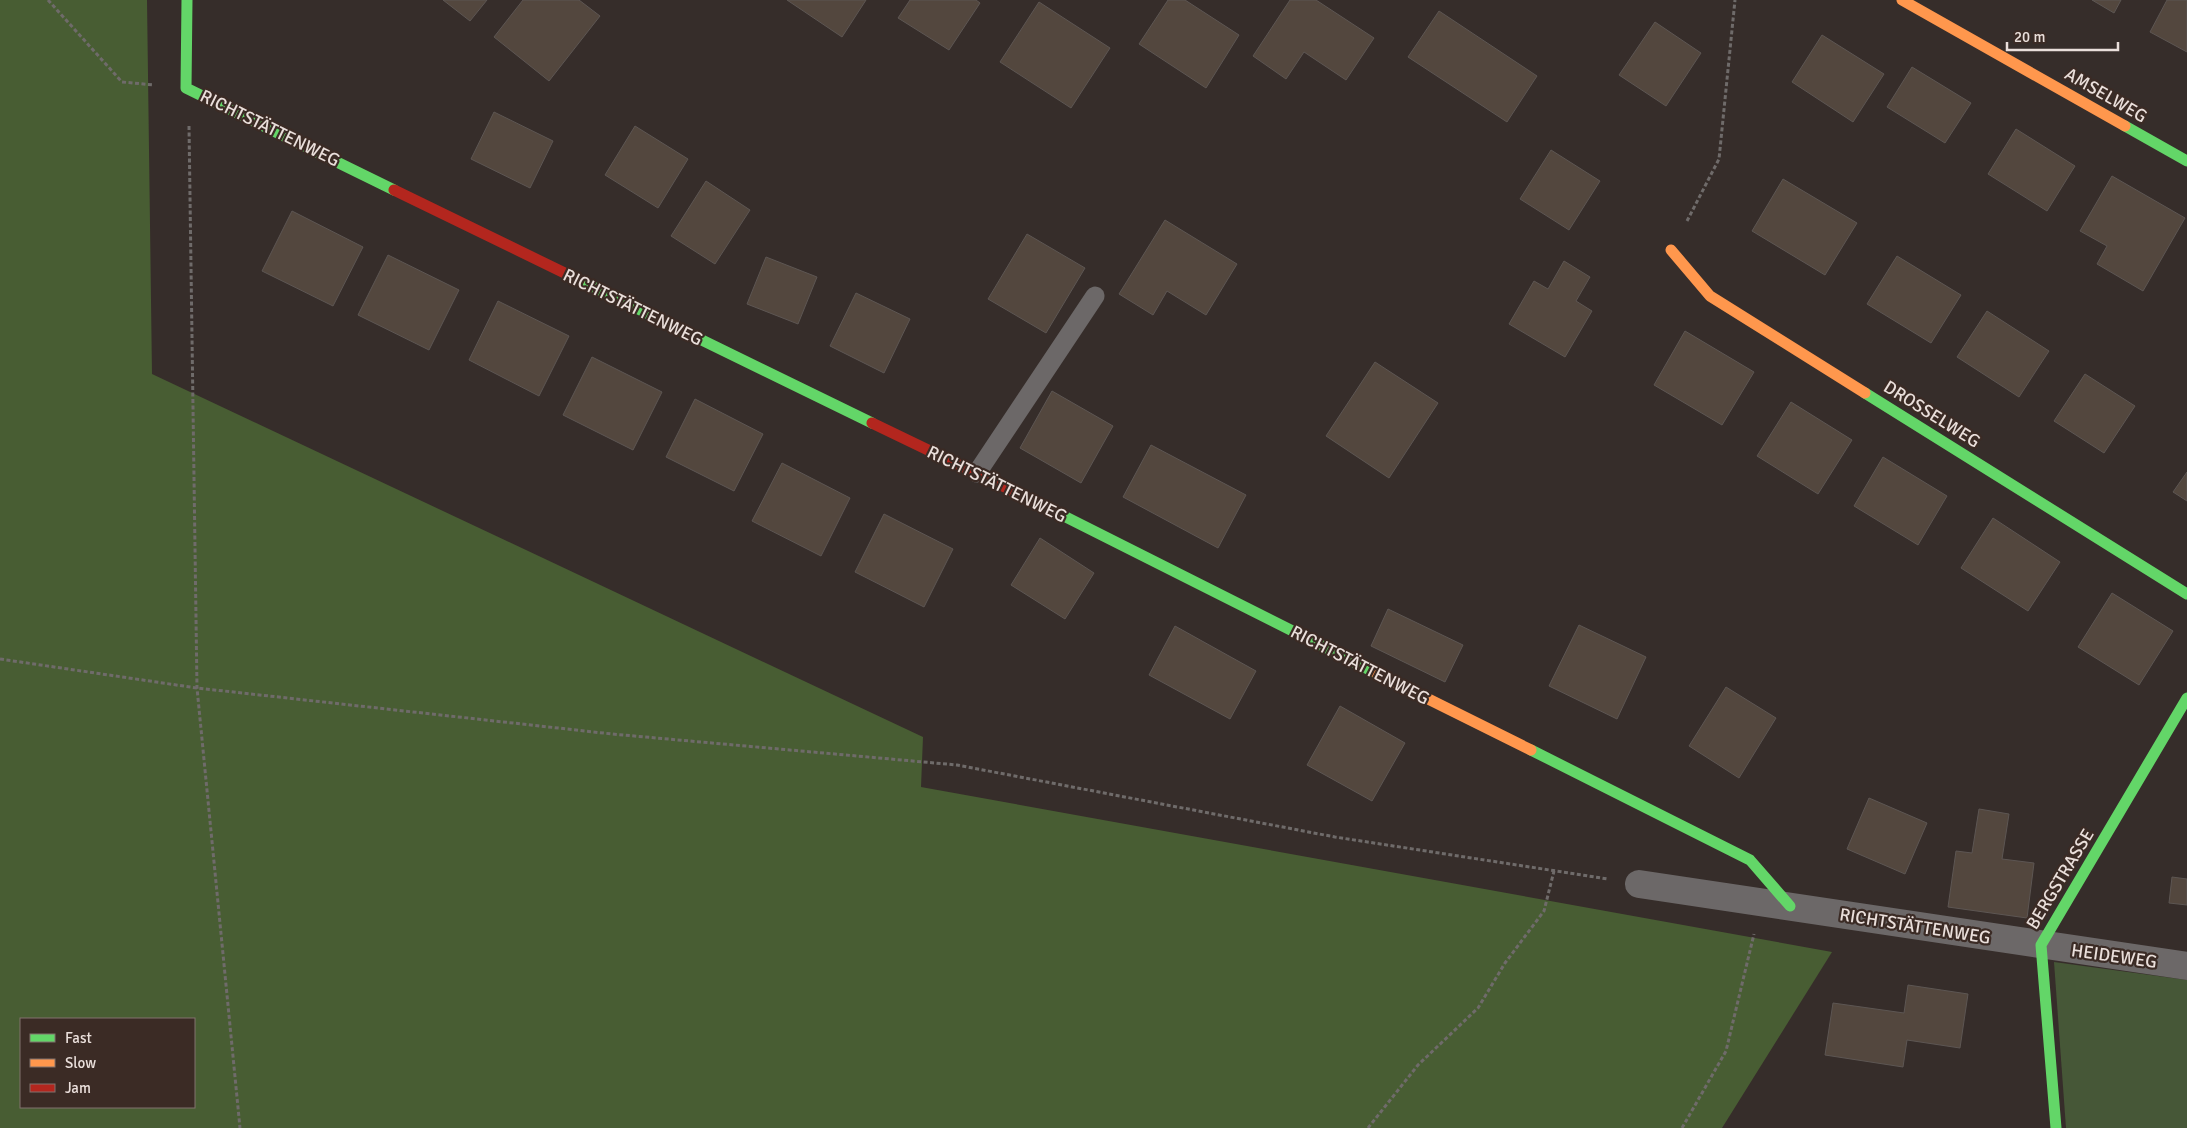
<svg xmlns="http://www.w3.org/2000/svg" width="2187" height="1128" viewBox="0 0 2187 1128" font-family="Signika,sans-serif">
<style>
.green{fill:#465737}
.forest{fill:#485d33;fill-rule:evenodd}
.building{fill:#53473e;stroke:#5d5653}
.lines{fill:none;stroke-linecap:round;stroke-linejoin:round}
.path{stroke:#6f6b6a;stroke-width:3;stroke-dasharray:4 2.5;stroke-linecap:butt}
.lane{stroke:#6c6868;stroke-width:19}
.street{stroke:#6c6868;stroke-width:28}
.fast{stroke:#63d668;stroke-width:11}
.slow{stroke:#ff974d;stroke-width:11}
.jam{stroke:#b3261e;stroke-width:11}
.labels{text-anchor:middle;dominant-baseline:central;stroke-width:4.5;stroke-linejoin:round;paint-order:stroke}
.street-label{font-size:18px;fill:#eadfdb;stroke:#3b2b25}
</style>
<rect width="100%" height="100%" fill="#362d2a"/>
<path class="green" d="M2054 962 2187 980V1128H2066Z"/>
<path class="forest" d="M0 0H147L152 374 923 737 921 787 1832 952 1722 1128H0ZM21 1019H194V1107H21Z"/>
<g class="building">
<path d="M443 0H487L470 21Z"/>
<path d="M523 0H579L600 16 549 81 494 37Z"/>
<path d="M787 0H866L842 37Z"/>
<path d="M910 0H976L980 3 949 50 898 18Z"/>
<path d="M1168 0H1185L1239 35 1206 88 1139 44Z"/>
<path d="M1290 0H1316L1374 38 1346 80 1304 52 1286 79 1253 56Z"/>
<path d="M2092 0H2121L2114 13Z"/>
<path d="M2167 0H2187V52L2150 32Z"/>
<path d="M1039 2 1110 48 1071 108 1000 62Z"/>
<path d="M1439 11 1537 76 1507 122 1408 57Z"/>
<path d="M1655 22 1701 53 1666 106 1619 75Z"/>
<path d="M1822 35 1884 74 1853 122 1792 82Z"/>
<path d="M1912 67 1971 103 1945 143 1887 107Z"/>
<path d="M494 112 553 141 530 188 471 159Z"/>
<path d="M635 126 688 159 658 208 605 175Z"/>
<path d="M2016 129 2075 166 2047 211 1988 174Z"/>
<path d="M1551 150 1600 181 1569 230 1520 199Z"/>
<path d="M2112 176 2185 218 2143 291 2097 264 2107 246 2080 231Z"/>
<path d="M1783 179 1857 223 1825 275 1752 231Z"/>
<path d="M706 181 750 210 715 264 671 236Z"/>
<path d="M292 211 363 247 333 306 262 271Z"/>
<path d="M1165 220 1237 264 1206 315 1167 291 1153 315 1119 294Z"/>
<path d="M1027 234 1085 268 1046 333 988 299Z"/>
<path d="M388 255 459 290 429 350 358 315Z"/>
<path d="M1897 256 1961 295 1931 343 1867 304Z"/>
<path d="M766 257 817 277 798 324 747 304Z"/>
<path d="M1564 261 1590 277 1576 301 1592 311 1565 357 1509 324 1534 281 1548 289Z"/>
<path d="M856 293 910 319 884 373 830 346Z"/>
<path d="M498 301 569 336 539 396 469 360Z"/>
<path d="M1987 311 2049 351 2019 397 1957 357Z"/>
<path d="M1685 331 1754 372 1722 425 1654 385Z"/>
<path d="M592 357 662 392 633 450 563 415Z"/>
<path d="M1375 362 1438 403 1389 478 1326 436Z"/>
<path d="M2085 374 2135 406 2104 453 2054 421Z"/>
<path d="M1052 391 1113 426 1081 483 1020 448Z"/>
<path d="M695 399 763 434 734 491 666 457Z"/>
<path d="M1791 402 1852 440 1818 494 1757 456Z"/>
<path d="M1151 445 1246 495 1218 548 1123 497Z"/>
<path d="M1883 457 1947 496 1918 545 1854 506Z"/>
<path d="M782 463 850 498 821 556 752 521Z"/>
<path d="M2187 472V501L2173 492Z"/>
<path d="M884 514 953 549 924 607 855 572Z"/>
<path d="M1993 518 2060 562 2028 611 1961 568Z"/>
<path d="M1040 538 1094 573 1065 619 1011 585Z"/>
<path d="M2112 593 2173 631 2139 685 2078 647Z"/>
<path d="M1388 609 1463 645 1445 682 1371 646Z"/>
<path d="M1579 625 1646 657 1617 719 1549 686Z"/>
<path d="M1175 626 1256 671 1230 719 1149 675Z"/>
<path d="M1726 687 1776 718 1739 778 1689 746Z"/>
<path d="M1340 706 1405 743 1372 801 1307 765Z"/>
<path d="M1869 798 1927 823 1905 874 1847 849Z"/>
<path d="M1979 809 2009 814 2002 859 2034 863 2027 918 1948 907 1956 851 1972 853Z"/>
<path d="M2172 877 2187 879V905L2169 903Z"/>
<path d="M1908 985 1968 994 1960 1048 1907 1040 1903 1067 1825 1055 1833 1003 1904 1013Z"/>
</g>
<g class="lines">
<g class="path">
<path d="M48 0 122 82 154 85"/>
<path d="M189 126 197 688 240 1128"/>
<path d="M1687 221 1719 159 1735 0"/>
<path d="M0 659 197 688 612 734 957 765 1335 837 1608 879"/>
<path d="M1368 1128 1418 1065 1478 1008 1505 963 1544 911 1554 871"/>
<path d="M1682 1128 1726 1051 1754 934"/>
</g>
<path class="lane" d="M977 473 1095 296"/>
<path class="street" d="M1639 884 2187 966"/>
<g class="fast">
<path d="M187 0 186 88 394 190"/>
<path d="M2125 126 2187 161"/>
<path d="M579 280 872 423"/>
<path d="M1865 393 2187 594"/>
<path d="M1036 502 1376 673"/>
<path d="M1531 750 1750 860 1790 906"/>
<path d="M2056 1128 2041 945 2187 698"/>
</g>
<g class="slow">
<path d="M1902 0 2125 126"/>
<path d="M1671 250 1710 296 1865 393"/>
<path d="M1376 673 1531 750"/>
</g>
<g class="jam">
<path d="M394 190 579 280"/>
<path d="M872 423 1036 502"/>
</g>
</g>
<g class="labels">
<g class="street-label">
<text transform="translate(2106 95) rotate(30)">AMSELWEG</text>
<text transform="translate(270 128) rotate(26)">RICHTSTÄTTENWEG</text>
<text transform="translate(633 307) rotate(26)">RICHTSTÄTTENWEG</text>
<text transform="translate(1932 414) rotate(32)">DROSSELWEG</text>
<text transform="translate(997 484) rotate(26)">RICHTSTÄTTENWEG</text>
<text transform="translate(1360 665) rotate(27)">RICHTSTÄTTENWEG</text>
<text transform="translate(2060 879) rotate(-59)">BERGSTRASSE</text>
<text transform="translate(1915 926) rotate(9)">RICHTSTÄTTENWEG</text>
<text transform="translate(2114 956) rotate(8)">HEIDEWEG</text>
</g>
</g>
<rect x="20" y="1018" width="175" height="90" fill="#3b2b25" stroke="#81736e"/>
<rect x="30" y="1034" width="25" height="8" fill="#63d668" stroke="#81736e"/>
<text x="65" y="1043" font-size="15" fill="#eadfdb">Fast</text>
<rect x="30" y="1059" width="25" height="8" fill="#ff974d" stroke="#81736e"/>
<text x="65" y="1068" font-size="15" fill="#eadfdb">Slow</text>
<rect x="30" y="1084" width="25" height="8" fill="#b3261e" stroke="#81736e"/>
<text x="65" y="1093" font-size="15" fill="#eadfdb">Jam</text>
<path d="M2007 42v8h111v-8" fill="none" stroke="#eadfdb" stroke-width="2.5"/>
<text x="2014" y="42" font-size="15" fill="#eadfdb" stroke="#3b2b25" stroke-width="4" paint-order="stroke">20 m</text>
</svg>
